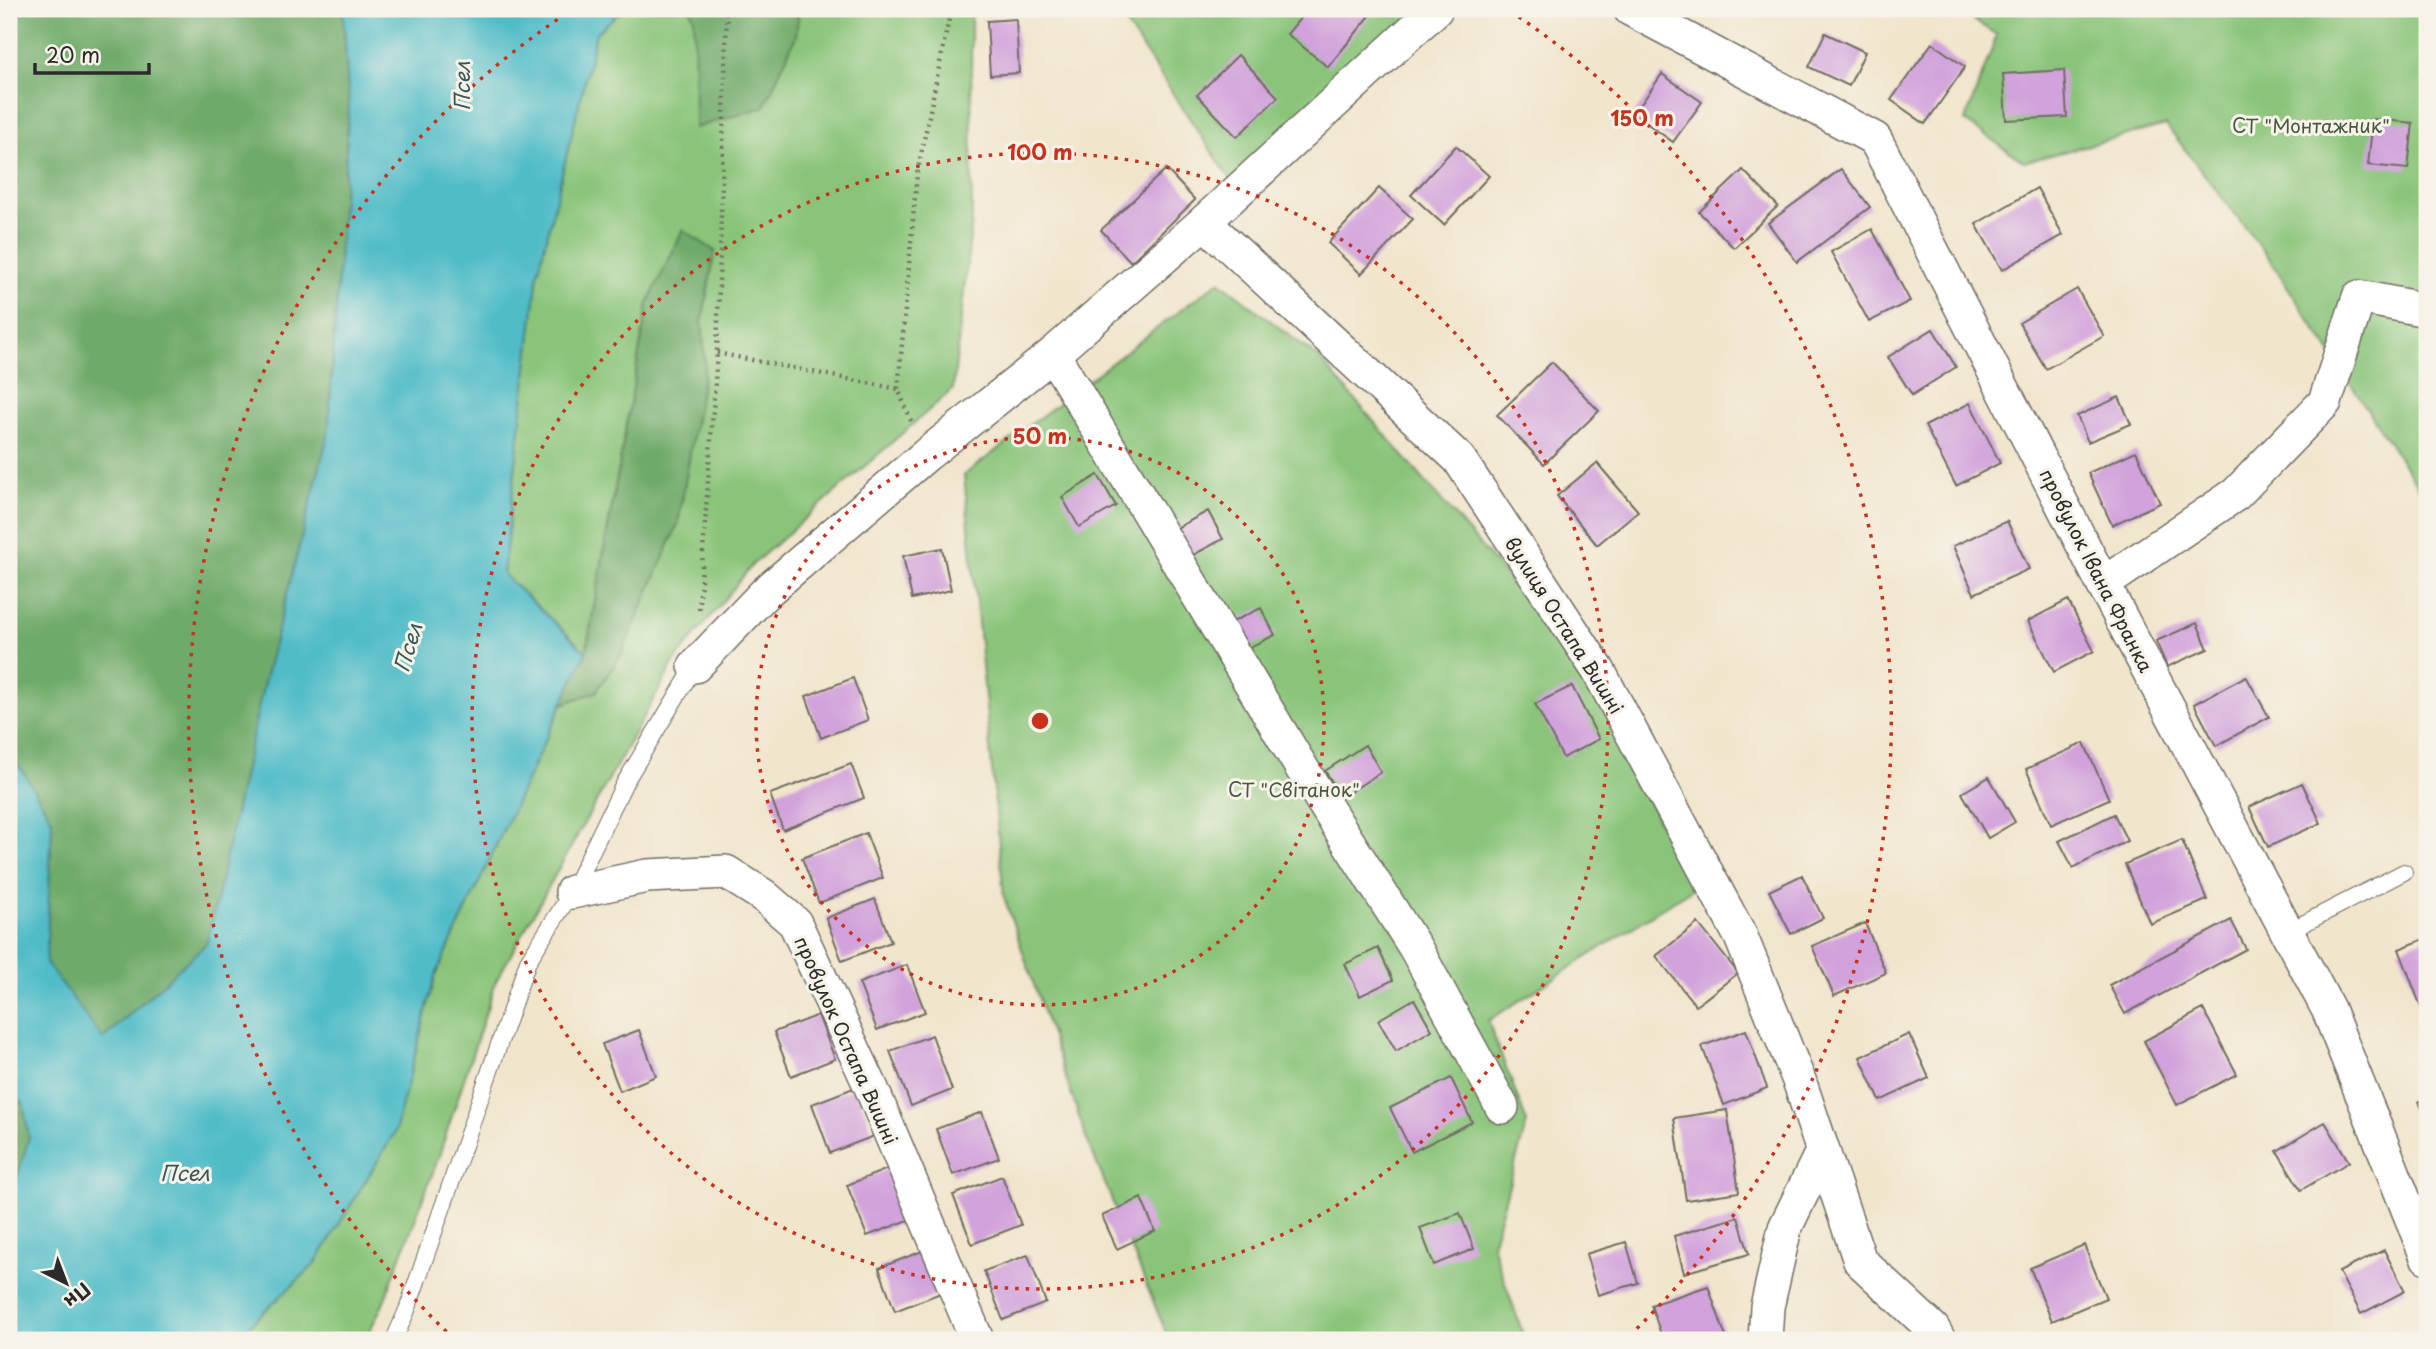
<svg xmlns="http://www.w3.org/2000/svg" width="2436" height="1349" viewBox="0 0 2436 1349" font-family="'Playpen Sans',sans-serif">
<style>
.green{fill:#89c479;stroke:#5a7852;stroke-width:2}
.forest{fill:#6eaa69;stroke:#4c6a4a;stroke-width:2}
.water{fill:#4fbcc8;stroke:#3d747a;stroke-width:2}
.building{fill:#d1a2db}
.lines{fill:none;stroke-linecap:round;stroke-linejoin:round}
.lane-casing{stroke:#706c63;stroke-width:18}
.street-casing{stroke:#706c63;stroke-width:36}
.path{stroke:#706c63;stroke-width:4.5;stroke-dasharray:2 5;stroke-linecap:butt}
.lane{stroke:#fff;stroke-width:16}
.street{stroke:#fff;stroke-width:33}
.ring{fill:none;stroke:#c8321e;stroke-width:3.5;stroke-dasharray:3.5 7}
.labels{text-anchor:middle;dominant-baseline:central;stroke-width:6;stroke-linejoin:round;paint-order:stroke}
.park-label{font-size:19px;fill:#475942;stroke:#f7f3e8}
.street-label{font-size:19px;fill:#2b2b2b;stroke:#f7f3e8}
.water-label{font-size:21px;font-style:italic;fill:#36565a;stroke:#f7f3e8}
.centre{fill:#c8321e;stroke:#f7f3e8;stroke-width:3.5}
.ring-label{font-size:21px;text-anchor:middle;font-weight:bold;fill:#c8321e;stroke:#f7f3e8;stroke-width:6;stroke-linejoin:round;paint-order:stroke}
</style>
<rect width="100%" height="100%" fill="#f7f3e8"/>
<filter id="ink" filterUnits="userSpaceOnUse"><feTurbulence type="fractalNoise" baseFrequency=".0143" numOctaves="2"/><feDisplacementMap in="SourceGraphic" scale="14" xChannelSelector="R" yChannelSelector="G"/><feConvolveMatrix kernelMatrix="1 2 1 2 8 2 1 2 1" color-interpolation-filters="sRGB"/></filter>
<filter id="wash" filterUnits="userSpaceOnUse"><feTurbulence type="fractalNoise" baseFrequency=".00686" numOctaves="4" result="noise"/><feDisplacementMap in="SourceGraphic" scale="28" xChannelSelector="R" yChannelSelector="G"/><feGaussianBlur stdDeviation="1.57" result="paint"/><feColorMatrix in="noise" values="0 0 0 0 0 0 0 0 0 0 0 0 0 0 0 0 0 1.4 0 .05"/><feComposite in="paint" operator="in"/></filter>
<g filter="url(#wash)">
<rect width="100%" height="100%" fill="#f1e5cc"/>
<g class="green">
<path d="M623 9H690L694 18 800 11 799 9H986L971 16 972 220 953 389 753 564 676 659 496 981 438 1159 383 1304 365 1340H234L315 1264 395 1132 435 977 562 704 596 692 621 655 678 524 705 365 702 321 715 252 648 303 586 652 503 574 538 273 596 33Z"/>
<path d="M1116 9H1420L1231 180Z"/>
<path d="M1955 9H2427V493H2422L2269 258 2166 125 2024 162 1965 121 1997 35Z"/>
<path d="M1219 281 1320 359 1581 663 1692 889 1488 1021 1527 1122 1492 1245 1525 1340H1169L1086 1137 1004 897 964 475Z"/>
</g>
<g class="forest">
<path d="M9 9H343L349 105 328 435 263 687 207 943 102 1040 46 963 52 820 22 770 9 756Z"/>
<path d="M690 9H799L796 36 764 107 695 128 694 18Z"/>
<path d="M683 230 715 251 702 321 705 365 678 524 621 655 596 692 562 704 586 652 648 303Z"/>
<path d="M9 1099 23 1102 29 1138 9 1205Z"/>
</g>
<path class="water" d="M343 9H623L596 33 538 273 503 574 586 652 435 977 395 1132 315 1264 234 1340H9V1205L29 1138 23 1102 9 1099V756L22 770 52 820 46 963 103 1039 207 943 263 687 328 435 349 105Z"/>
<g id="blocks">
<g class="building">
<path d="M1308 9H1360L1369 17 1328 67 1287 34Z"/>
<path d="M1016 19 1019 73 990 75 987 21Z"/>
<path d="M1825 33 1865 52 1849 86 1809 67Z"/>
<path d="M1932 43 1965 67 1925 124 1891 100Z"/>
<path d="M1238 55 1278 97 1237 137 1197 95Z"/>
<path d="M2064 70 2067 117 2006 120 2003 74Z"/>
<path d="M1662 74 1702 102 1673 142 1634 114Z"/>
<path d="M2373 119 2413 123 2408 169 2368 165Z"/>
<path d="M1456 146 1489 176 1444 225 1411 195Z"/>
<path d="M1166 169 1195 200 1131 262 1101 230Z"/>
<path d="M1841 169 1870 207 1797 262 1768 223Z"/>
<path d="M1743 170 1778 206 1734 248 1699 212Z"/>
<path d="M1379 188 1413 219 1361 274 1328 243Z"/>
<path d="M2037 188 2063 235 2002 270 1976 224Z"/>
<path d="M1872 229 1910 301 1869 322 1831 252Z"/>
<path d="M2077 289 2104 336 2046 369 2019 323Z"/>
<path d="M1933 329 1956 367 1912 395 1888 357Z"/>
<path d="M1552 362 1599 411 1544 464 1497 415Z"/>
<path d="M2119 397 2131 424 2088 442 2077 416Z"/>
<path d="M1970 403 2000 463 1956 486 1925 426Z"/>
<path d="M2136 451 2160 503 2112 525 2088 473Z"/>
<path d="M1597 463 1638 511 1597 545 1557 496Z"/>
<path d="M1098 475 1116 506 1079 527 1062 497Z"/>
<path d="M1208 511 1223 539 1184 560 1169 532Z"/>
<path d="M2007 521 2029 569 1974 594 1953 546Z"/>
<path d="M942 548 951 590 912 599 903 556Z"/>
<path d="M2068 600 2094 651 2054 672 2028 621Z"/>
<path d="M1261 608 1275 635 1242 651 1228 624Z"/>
<path d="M2197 623 2208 649 2167 667 2156 641Z"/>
<path d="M2246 676 2269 717 2216 746 2194 704Z"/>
<path d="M853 678 868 720 821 738 806 696Z"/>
<path d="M1572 686 1599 739 1563 758 1535 704Z"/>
<path d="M2084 743 2109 799 2051 825 2026 769Z"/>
<path d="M1365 745 1381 772 1342 797 1325 771Z"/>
<path d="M851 764 864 798 783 830 770 794Z"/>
<path d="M1989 777 2015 822 1988 838 1962 793Z"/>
<path d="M2302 783 2321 823 2268 847 2249 807Z"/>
<path d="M2114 814 2127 841 2073 868 2059 841Z"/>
<path d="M866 833 883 878 819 903 802 858Z"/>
<path d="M2182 840 2207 900 2150 924 2125 864Z"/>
<path d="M1802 875 1823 918 1791 934 1769 891Z"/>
<path d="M875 899 891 942 842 961 826 918Z"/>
<path d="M2231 920 2246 949 2125 1014 2109 985Z"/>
<path d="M1698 923 1738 973 1696 1006 1656 956Z"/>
<path d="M1865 923 1886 973 1834 996 1812 946Z"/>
<path d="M2427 938V1004L2421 1007 2399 949Z"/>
<path d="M1378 948 1393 980 1360 996 1345 964Z"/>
<path d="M907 965 925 1012 877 1030 859 983Z"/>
<path d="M1414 999 1432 1030 1396 1051 1378 1020Z"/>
<path d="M2203 1009 2237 1074 2177 1105 2144 1041Z"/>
<path d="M818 1015 835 1059 791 1076 774 1032Z"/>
<path d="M639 1030 656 1076 620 1091 602 1044Z"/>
<path d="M1746 1030 1767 1088 1724 1105 1702 1046Z"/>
<path d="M1909 1034 1929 1078 1880 1101 1860 1057Z"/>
<path d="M932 1035 952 1090 911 1106 890 1051Z"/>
<path d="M1451 1078 1472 1122 1412 1152 1390 1108Z"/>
<path d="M856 1087 874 1136 830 1153 812 1104Z"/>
<path d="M2427 1098V1122L2419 1101Z"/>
<path d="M1727 1110 1739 1192 1686 1200 1674 1118Z"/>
<path d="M982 1112 999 1158 953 1175 936 1129Z"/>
<path d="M2325 1122 2349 1162 2301 1190 2277 1151Z"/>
<path d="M895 1166 914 1218 867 1236 847 1185Z"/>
<path d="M1002 1176 1021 1225 972 1244 953 1195Z"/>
<path d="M1141 1198 1155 1231 1117 1249 1102 1216Z"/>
<path d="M1460 1213 1474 1249 1434 1265 1420 1228Z"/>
<path d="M1738 1217 1749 1254 1684 1273 1674 1236Z"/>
<path d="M1626 1242 1638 1283 1598 1295 1586 1254Z"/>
<path d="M2084 1245 2106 1298 2052 1321 2030 1268Z"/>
<path d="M930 1248 946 1291 895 1311 879 1268Z"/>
<path d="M2384 1250 2405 1291 2361 1314 2339 1272Z"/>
<path d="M1028 1255 1046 1303 1003 1320 984 1271Z"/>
<path d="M1708 1286 1727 1340H1663L1651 1305Z"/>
</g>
</g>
</g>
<g filter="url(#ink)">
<use href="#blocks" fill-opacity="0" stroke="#706c63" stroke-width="2"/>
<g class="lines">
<g class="lane-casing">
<g id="lane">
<path d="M2287 932 2404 872"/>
<path d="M394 1340 407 1310 528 961 572 892 624 784 695 666"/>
</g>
</g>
<g class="street-casing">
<g id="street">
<path d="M1630 9 1875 139 2103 584 2328 1009 2427 1257"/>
<path d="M1204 222 1459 459 1598 670 1741 937 1800 1083 1860 1261 1933 1329 1939 1340"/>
<path d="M1053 354 1306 775 1416 949 1502 1107"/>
<path d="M2103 584 2236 494 2325 402 2359 297 2427 310"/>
<path d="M695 666 766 592 926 455 1053 354 1204 222 1436 9"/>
<path d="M572 892 647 876 726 872 764 896 795 923 871 1087 977 1340"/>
<path d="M1765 1340 1767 1307 1785 1228 1823 1150"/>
</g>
</g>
<g class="path">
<path d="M717 353 898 389"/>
<path d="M911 421 898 389 917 174 951 9"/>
<path d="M699 609 717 353 727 9"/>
</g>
<use href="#lane" class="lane"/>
<use href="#street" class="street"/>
</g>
</g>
<g class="ring">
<circle cx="1040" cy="721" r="284"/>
<circle cx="1040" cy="721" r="568"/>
<path d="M454 1339A852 852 0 0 1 570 11M1510 11A852 852 0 0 1 1626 1339"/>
</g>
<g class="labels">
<g class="park-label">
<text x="2311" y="125">СТ "Монтажник"</text>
<text x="1294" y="789">СТ "Світанок"</text>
</g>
<g class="street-label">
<text transform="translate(2097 570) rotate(63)">провулок Івана Франка</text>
<text transform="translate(1565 625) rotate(58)">вулиця Остапа Вишні</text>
<text transform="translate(847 1040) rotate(66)">провулок Остапа Вишні</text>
</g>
<g class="water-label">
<text transform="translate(461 86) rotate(-90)">Псел</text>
<text transform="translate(407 647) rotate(-73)">Псел</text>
<text x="185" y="1172">Псел</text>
</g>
</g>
<circle cx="1040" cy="721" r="10" class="centre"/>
<g class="ring-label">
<text x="1642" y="126">150 m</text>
<text x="1040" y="160">100 m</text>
<text x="1040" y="444">50 m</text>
</g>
<rect width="2436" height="1349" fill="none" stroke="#f7f3e8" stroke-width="35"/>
<g transform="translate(66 1283) rotate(138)" stroke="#f7f3e8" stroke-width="5" paint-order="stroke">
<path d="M0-5L12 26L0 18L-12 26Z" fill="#2b2b2b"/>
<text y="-10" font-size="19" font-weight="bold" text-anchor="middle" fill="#2b2b2b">Пн</text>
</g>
<path d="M35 63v10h114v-10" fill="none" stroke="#2b2b2b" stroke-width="3.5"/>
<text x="46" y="63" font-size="21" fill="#2b2b2b" stroke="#f7f3e8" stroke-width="5" paint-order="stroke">20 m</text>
</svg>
